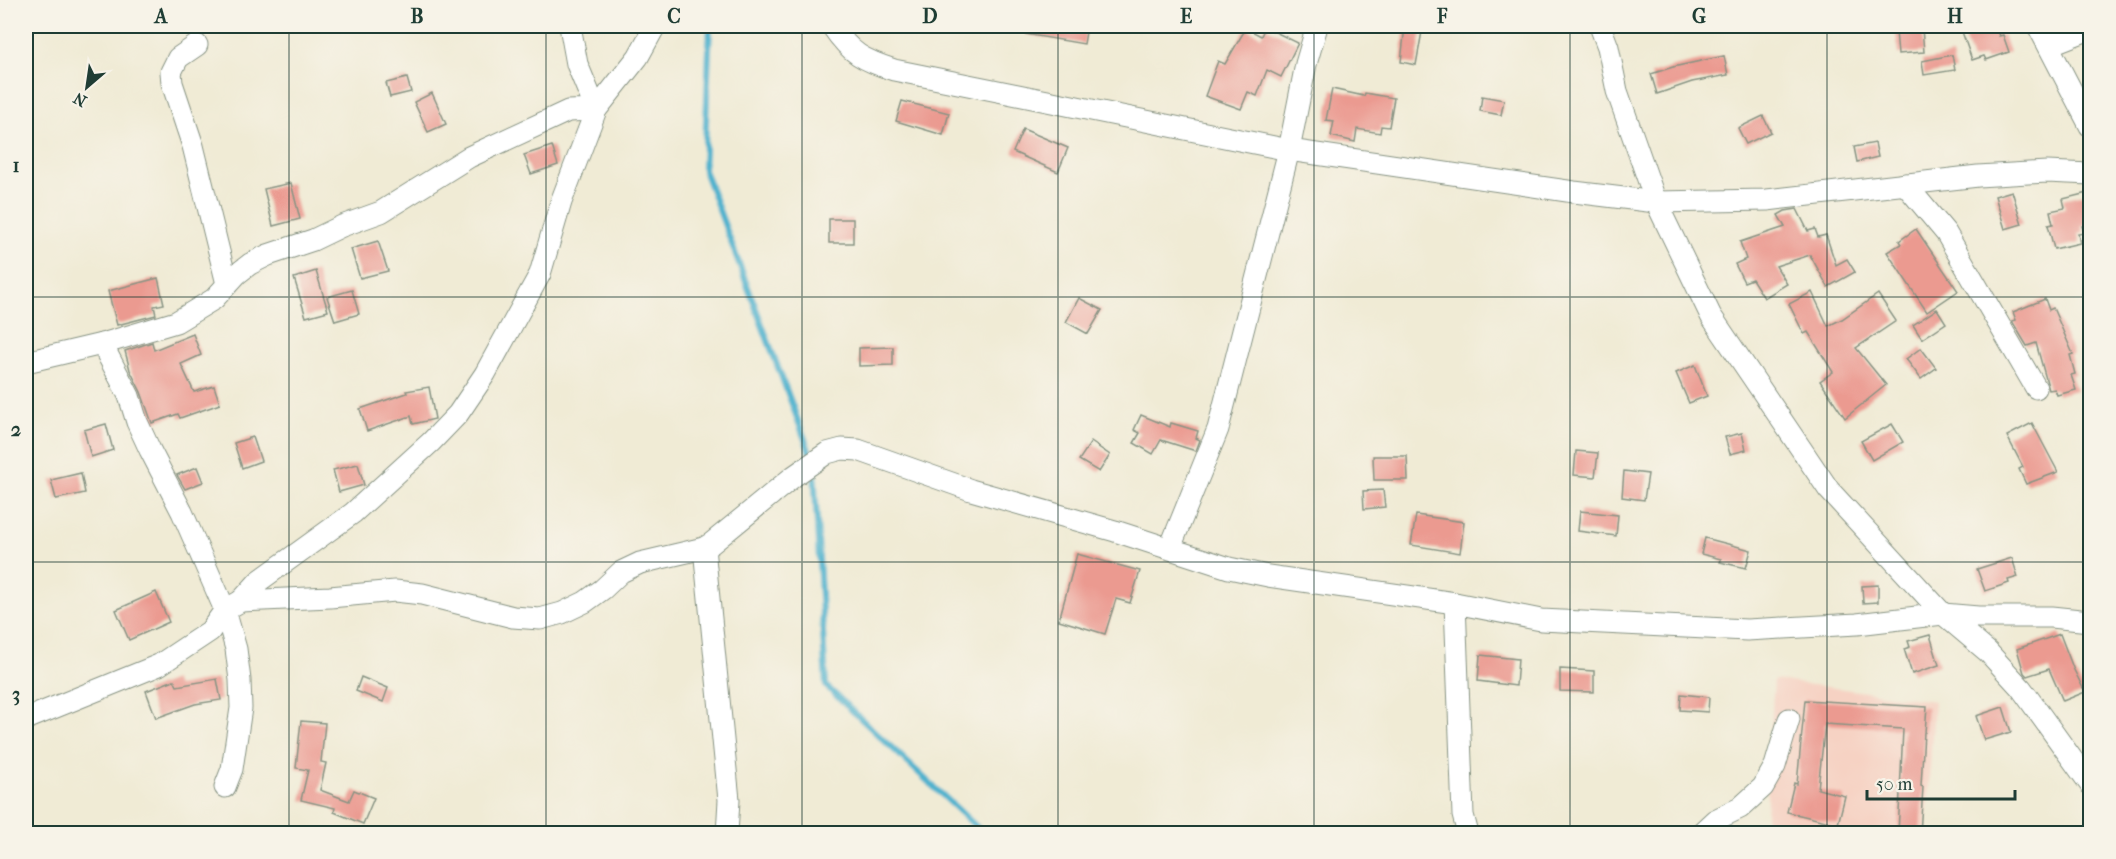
<svg xmlns="http://www.w3.org/2000/svg" width="2116" height="859" viewBox="0 0 2116 859" font-family="'IM FELL French Canon',serif">
<style>
.built{fill:#f6d2c3}
.lines{fill:none;stroke-linecap:round;stroke-linejoin:round}
.stream{stroke:#50b2ce;stroke-width:6}
.building{fill:#eb9a90}
.street-casing{stroke:#889484;stroke-width:23}
.street{stroke:#fff;stroke-width:21}
.grid{fill:none;stroke:#1f3d34;stroke-width:1.5;stroke-opacity:0.55}
.neatline{fill:none;stroke:#1f3d34;stroke-width:2}
.grid-label{font-size:20px;text-anchor:middle;font-weight:bold;fill:#1f3d34}
</style>
<rect width="100%" height="100%" fill="#f7f3e8"/>
<filter id="ink" filterUnits="userSpaceOnUse"><feTurbulence type="fractalNoise" baseFrequency=".0167" numOctaves="2"/><feDisplacementMap in="SourceGraphic" scale="12" xChannelSelector="R" yChannelSelector="G"/><feConvolveMatrix kernelMatrix="1 2 1 2 8 2 1 2 1" color-interpolation-filters="sRGB"/></filter>
<filter id="wash" filterUnits="userSpaceOnUse"><feTurbulence type="fractalNoise" baseFrequency=".008" numOctaves="4" result="noise"/><feDisplacementMap in="SourceGraphic" scale="24" xChannelSelector="R" yChannelSelector="G"/><feGaussianBlur stdDeviation="1.35" result="paint"/><feColorMatrix in="noise" values="0 0 0 0 0 0 0 0 0 0 0 0 0 0 0 0 0 1.4 0 .05"/><feComposite in="paint" operator="in"/></filter>
<g filter="url(#wash)">
<rect width="100%" height="100%" fill="#f0ebd5"/>
<path class="built" d="M1774 680 1934 701 1926 833 1765 834Z"/>
<g class="lines">
<g class="stream">
<path d="M710 26 704 170 812 458"/>
<path d="M814 468 826 686 984 834"/>
</g>
</g>
<g id="blocks">
<g class="building">
<path d="M1026 26H1087L1084 44 1025 34Z"/>
<path d="M1405 26H1423L1416 65 1401 62Z"/>
<path d="M1960 26H1995L1999 36 2003 35 2009 52 1986 60 1984 56 1972 60Z"/>
<path d="M1265 27 1298 43 1281 77 1267 70 1257 96 1248 92 1241 109 1205 96 1218 61 1225 64 1246 28 1261 36Z"/>
<path d="M1922 28 1924 52 1898 54 1896 31Z"/>
<path d="M1952 55 1955 70 1924 75 1922 61Z"/>
<path d="M1724 56 1728 75 1692 82 1657 94 1651 74 1673 67Z"/>
<path d="M407 78 411 92 390 97 386 83Z"/>
<path d="M1332 89 1364 96 1365 93 1394 98 1389 127 1381 126 1380 133 1357 129 1355 142 1331 136 1334 121 1326 120Z"/>
<path d="M432 93 446 124 428 132 414 102Z"/>
<path d="M1482 96 1504 100 1501 115 1480 111Z"/>
<path d="M902 101 949 113 943 135 896 121Z"/>
<path d="M1763 116 1771 132 1746 144 1738 128Z"/>
<path d="M1023 129 1068 148 1058 172 1013 152Z"/>
<path d="M1875 143 1878 157 1857 162 1854 147Z"/>
<path d="M552 146 558 165 531 174 524 155Z"/>
<path d="M291 183 300 219 273 226 264 189Z"/>
<path d="M2012 191 2022 224 2005 229 1995 196Z"/>
<path d="M2091 192V224L2082 226 2084 233 2078 234 2080 243 2054 249 2048 225 2053 224 2050 211 2065 208 2063 199Z"/>
<path d="M1797 209 1808 231 1815 229 1818 237 1826 235 1836 265 1847 259 1855 272 1828 287 1810 255 1776 266 1787 284 1764 298 1752 279 1744 282 1735 264 1746 259 1740 242 1785 227 1778 215 1785 211Z"/>
<rect x="829" y="219" width="24" height="24"/>
<path d="M1916 229 1958 291 1927 312 1887 252 1901 244 1899 241Z"/>
<path d="M378 241 388 271 360 278 351 249Z"/>
<path d="M316 271 328 311 306 317 294 278Z"/>
<path d="M158 278 164 304 154 306 156 315 117 325 108 291Z"/>
<path d="M352 290 359 314 335 321 327 297Z"/>
<path d="M1812 292 1828 326 1842 319 1878 294 1896 321 1856 348 1886 385 1845 418 1820 381 1833 372 1808 332 1804 334 1789 304Z"/>
<path d="M1079 298 1102 310 1088 334 1066 322Z"/>
<path d="M2045 299 2049 310 2053 308 2073 354 2070 355 2075 374 2071 375 2076 390 2057 395 2055 389 2049 390 2036 343 2027 346 2012 321 2016 320 2013 312Z"/>
<path d="M1937 309 1946 323 1922 339 1913 325Z"/>
<path d="M193 334 201 355 181 364 194 392 214 386 220 404 180 418 178 414 152 423 141 392 130 370 125 351 152 342 154 350Z"/>
<path d="M893 347V365L859 366V348Z"/>
<path d="M1921 348 1936 368 1921 379 1906 359Z"/>
<path d="M1695 365 1707 396 1689 403 1676 373Z"/>
<path d="M429 387 435 419 413 424 411 416 367 431 360 409 407 393 406 391Z"/>
<path d="M1141 415 1170 427 1171 423 1198 431 1196 438 1200 440 1196 451 1161 440 1153 454 1134 443 1140 433 1134 430Z"/>
<path d="M2032 423 2058 472 2026 484 2019 469 2023 467 2007 436Z"/>
<path d="M106 424 113 450 91 457 84 430Z"/>
<path d="M1892 424 1903 442 1872 460 1861 441Z"/>
<path d="M1742 433 1746 450 1730 454 1725 437Z"/>
<path d="M253 437 261 461 242 468 234 443Z"/>
<path d="M1091 442 1110 455 1099 472 1079 460Z"/>
<path d="M1576 451 1598 453 1595 477 1574 475Z"/>
<path d="M1373 456H1407L1408 480H1374Z"/>
<path d="M358 464 364 485 339 492 333 470Z"/>
<path d="M197 467 203 482 185 489 177 475Z"/>
<path d="M1624 471 1648 474 1644 500 1622 497Z"/>
<path d="M81 473 85 493 56 499 51 480Z"/>
<path d="M1383 490 1385 507 1364 509 1363 491Z"/>
<path d="M1580 511 1618 515 1616 536 1578 531Z"/>
<path d="M1416 515 1464 522 1460 553 1411 545Z"/>
<path d="M1705 538 1751 550 1746 568 1720 562 1721 559 1701 554Z"/>
<path d="M1077 554 1140 571 1130 603 1116 599 1105 634 1059 620Z"/>
<path d="M2012 558 2018 577 2008 580 2009 583 1985 591 1977 569Z"/>
<path d="M1878 585V602L1863 603 1862 586Z"/>
<path d="M156 592 169 622 129 640 116 610Z"/>
<path d="M2060 634 2073 668 2085 692 2063 701 2049 669 2027 676 2024 673 2017 649Z"/>
<path d="M1930 635 1939 665 1912 674 1904 649 1910 647 1908 641Z"/>
<path d="M1480 655 1518 659 1516 686 1478 681Z"/>
<path d="M1560 669 1594 671V692L1560 691Z"/>
<path d="M361 677 388 688 383 702 356 691Z"/>
<path d="M217 679 221 700 195 704 156 718 146 691 174 680 177 686Z"/>
<path d="M1681 694 1709 697 1708 712 1680 710Z"/>
<path d="M1805 700 1927 707 1925 732H1924L1921 786 1923 787 1920 834H1898L1903 729 1825 724 1818 789 1845 796 1838 824 1787 812 1794 783 1797 784Z"/>
<path d="M2003 707 2011 732 1984 740 1976 716Z"/>
<path d="M301 721 325 723 321 762 326 763 320 790 349 801 354 790 374 798 363 824 334 812 335 808 301 800 308 770 296 768Z"/>
</g>
</g>
</g>
<g filter="url(#ink)">
<use href="#blocks" fill-opacity="0" stroke="#889484" stroke-width="1.5"/>
<g class="lines">
<g class="street-casing">
<g id="street">
<path d="M832 26C851 54 863 60 894 70L1289 150 1574 192 1656 202 1767 200 1978 176 2047 172 2090 174"/>
<path d="M1600 26 1608 47 1617 91 1656 202 1711 316 1829 490 1943 614 1988 652 2021 688 2090 784"/>
<path d="M2038 26 2090 126"/>
<path d="M197 45 178 58 171 72 172 83 193 146 227 284"/>
<path d="M2049 45 2090 29"/>
<path d="M1905 184 1946 233 2036 388"/>
<path d="M102 344 129 396 137 422 150 450 182 512 225 610 236 649 240 680 241 708 232 769 225 787"/>
<path d="M26 362 102 344 176 322 214 299 237 274 250 264 268 255 313 240 342 226 381 212 469 157 568 111 596 110 577 64 570 26"/>
<path d="M704 548 729 800 727 834"/>
<path d="M1170 548 1218 429 1289 150 1306 64 1317 26"/>
<path d="M241 601 259 581 353 513 431 442 458 414 485 374 540 274 561 202 596 110 638 57 655 26"/>
<path d="M1455 603 1463 815 1468 834"/>
<path d="M26 719 159 665 210 631 225 610 241 601 330 597 395 591 422 594 513 617 540 619 562 613 585 602 603 589 621 572 640 563 704 548 712 543 794 476 827 453 842 449 858 450 971 490 1115 531 1229 568 1268 576 1455 603 1541 620 1747 630 1857 624 1943 614 1978 617H2051L2090 621"/>
<path d="M1700 834 1715 820 1740 808 1763 787 1775 766 1789 719"/>
</g>
</g>
<use href="#street" class="street"/>
</g>
</g>
<path class="grid" d="M289 26V834M546 26V834M802 26V834M1058 26V834M1314 26V834M1570 26V834M1827 26V834M26 297H2090M26 562H2090"/>
<rect width="2116" height="859" fill="none" stroke="#f7f3e8" stroke-width="66"/>
<g transform="translate(87 87) rotate(209)" stroke="#f7f3e8" stroke-width="4.5" paint-order="stroke">
<path d="M0-4.5L10 22L0 15L-10 22Z" fill="#1f3d34"/>
<text y="-9" font-size="16" font-weight="bold" text-anchor="middle" fill="#1f3d34">N</text>
</g>
<path d="M1867 790v9h148v-9" fill="none" stroke="#1f3d34" stroke-width="3"/>
<text x="1876" y="790" font-size="18" fill="#1f3d34" stroke="#f7f3e8" stroke-width="4.5" paint-order="stroke">50 m</text>
<rect x="33" y="33" width="2050" height="793" class="neatline"/>
<g class="grid-label">
<text x="161" y="23">A</text>
<text x="417" y="23">B</text>
<text x="674" y="23">C</text>
<text x="930" y="23">D</text>
<text x="1186" y="23">E</text>
<text x="1442" y="23">F</text>
<text x="1699" y="23">G</text>
<text x="1955" y="23">H</text>
<text x="16" y="172">1</text>
<text x="16" y="436">2</text>
<text x="16" y="701">3</text>
</g>
</svg>
